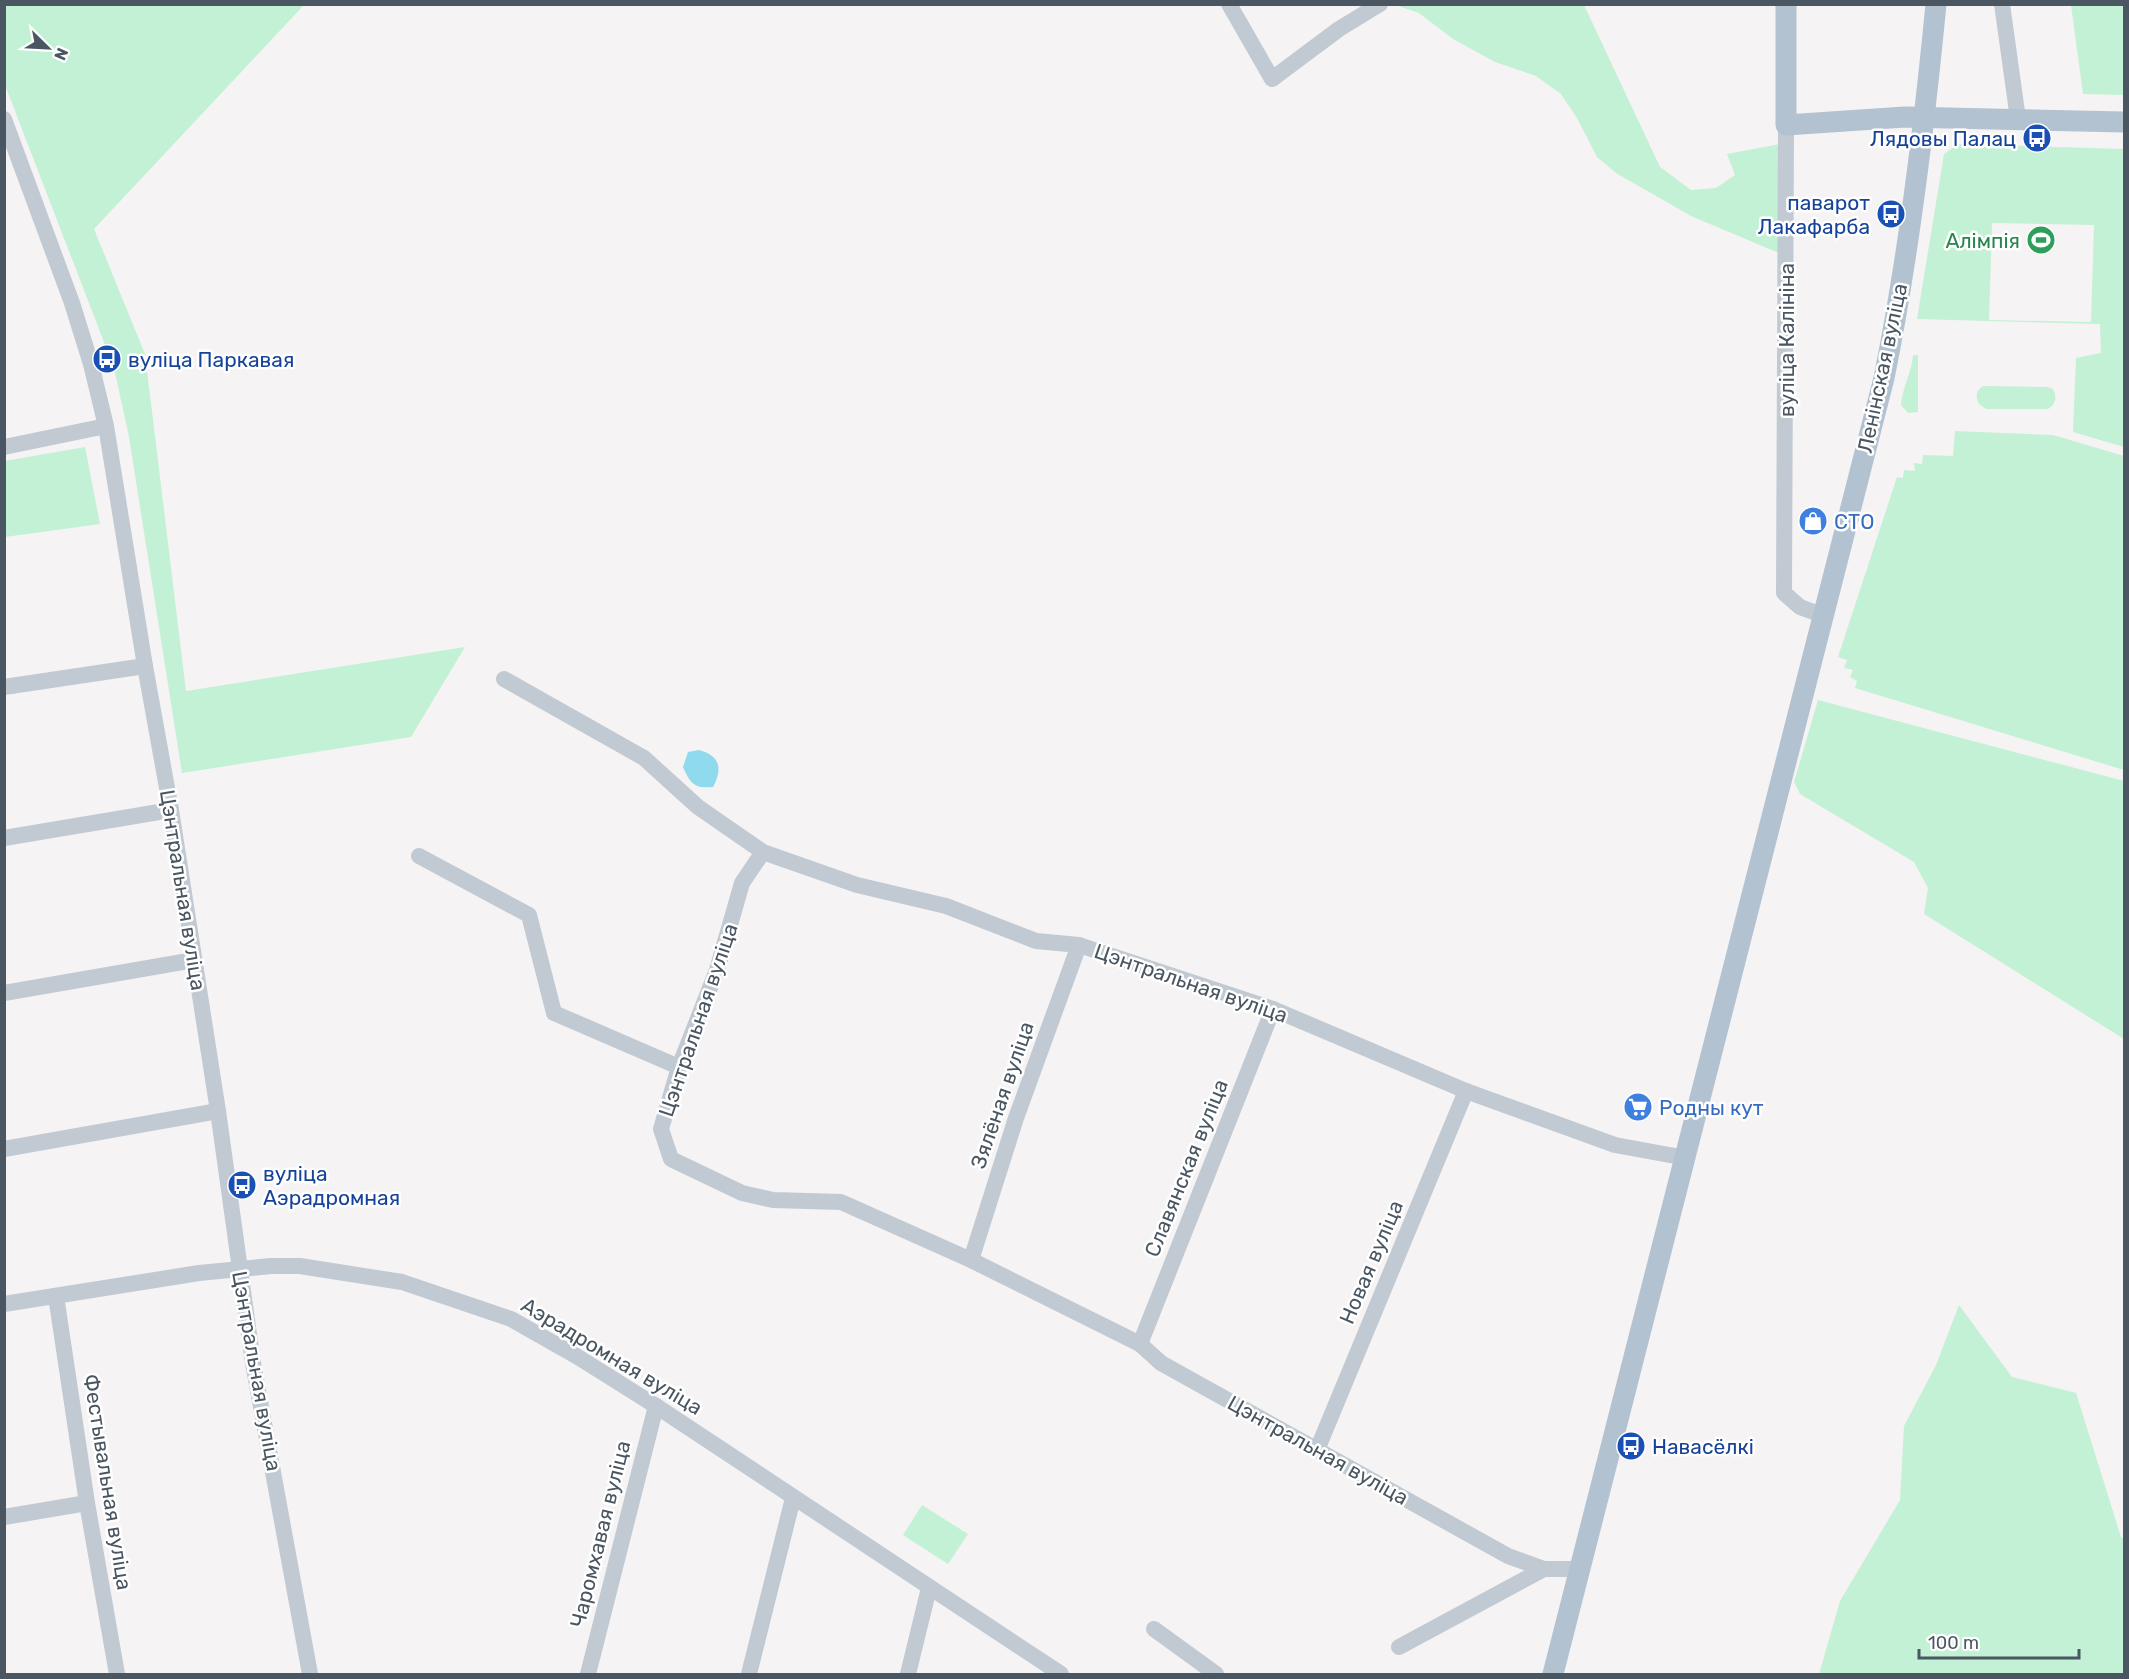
<svg xmlns="http://www.w3.org/2000/svg" width="2129" height="1679" viewBox="0 0 2129 1679" font-family="Rubik,sans-serif">
<style>
.green{fill:#c3f1d5;fill-rule:evenodd}
.water{fill:#90daee}
.lines{fill:none;stroke-linecap:round;stroke-linejoin:round}
.minor{stroke:#c1cad2;stroke-width:16}
.major{stroke:#b3c2d1;stroke-width:21}
.labels{text-anchor:middle;dominant-baseline:central;stroke-width:5;stroke-linejoin:round;paint-order:stroke}
.transit-label{font-size:21px;fill:#164399;stroke:#fff;text-anchor:start}
.leisure-label{font-size:21px;fill:#27864d;stroke:#fff;text-anchor:end}
.street-label{font-size:21px;fill:#4a5661;stroke:#fff}
.shop-label{font-size:21px;fill:#366cbe;stroke:#fff;text-anchor:start}
</style>
<rect width="100%" height="100%" fill="#f5f3f3"/>
<g class="green">
<path d="M5 4 304 5 94 229 145 354 186 691 465 647 411 737 182 773 129 437 114 368 5 85Z"/>
<path d="M1395 5H1584L1660 167 1691 190 1716 188 1735 175 1727 154 1791 142 1793 259 1691 216 1616 173 1597 157 1577 118 1561 94 1536 76 1495 62 1453 39 1419 13Z"/>
<path d="M2071 5H2124V95L2083 94Z"/>
<path d="M1958 144 2124 149V447L2073 432 2076 358 2101 353 2100 324 1917 319 1944 154ZM1992 223 2094 225 2091 322 1989 320Z"/>
<path d="M1913 355H1918V412L1908 413 1901 405C1902 388 1912 372 1913 355Z"/>
<path d="M1984 386 2048 387 2053 389C2057 397 2056 404 2048 409H1986L1979 404C1975 397 1976 389 1984 386Z"/>
<path d="M1955 431 2053 435 2124 456V770L1855 688 1857 681 1850 677 1853 670 1844 668 1847 660 1838 657 1897 477 1903 478 1904 470 1915 471 1914 463 1922 464 1923 455 1953 456Z"/>
<path d="M85 447 100 524 5 537V461Z"/>
<path d="M1818 700 2124 781V1039L1924 914 1928 888 1914 862 1800 794 1794 782Z"/>
<path d="M1959 1305 2012 1377 2076 1393 2121 1537 2124 1539V1674H1819L1840 1601 1900 1500 1904 1426 1936 1365Z"/>
<path d="M922 1505 968 1534 948 1564 903 1535Z"/>
</g>
<path class="water" d="M699 750C720 756 723 768 713 787 694 789 690 783 683 767L688 752Z"/>
<g class="lines">
<g class="minor">
<path d="M1229 4 1272 79 1339 29 1380 4"/>
<path d="M2002 4 2018 119"/>
<path d="M4 119 72 303 91 364 106 426 145 666 171 810 218 1111 253 1363 310 1674"/>
<path d="M1786 125 1784 593 1800 607 1822 615"/>
<path d="M4 447 106 426"/>
<path d="M504 679 644 758 698 807 763 852"/>
<path d="M4 687 145 666"/>
<path d="M4 838 171 810"/>
<path d="M419 856 529 915 554 1013 679 1067"/>
<path d="M4 993 194 960"/>
<path d="M4 1149 218 1111"/>
<path d="M971 1260 1016 1118 1079 945"/>
<path d="M56 1296 87 1503 117 1674"/>
<path d="M4 1304 199 1273 271 1266H300L402 1282 511 1319 578 1357 656 1406 1061 1674"/>
<path d="M1140 1344 1273 1009"/>
<path d="M1317 1450 1466 1091"/>
<path d="M4 1517 87 1503"/>
<path d="M1581 1569H1544L1508 1556 1161 1363 1140 1344 971 1260 841 1202 773 1200 742 1193 671 1159 661 1129 679 1067 717 970 742 883 763 852 857 885 946 906 1036 941 1079 945 1273 1009 1466 1091 1615 1145 1686 1158"/>
<path d="M1154 1629 1216 1674"/>
<path d="M1399 1647 1544 1569"/>
<path d="M588 1674 656 1406"/>
<path d="M749 1674 793 1498"/>
<path d="M908 1674 929 1588"/>
</g>
<g class="major">
<path d="M1786 4V125L1905 117 2124 122"/>
<path d="M1553 1674 1884 378C1909 255 1924 129 1936 4"/>
</g>
</g>
<defs>
<g id="bus-disc" transform="scale(1.5)"><circle r="9.5" fill="#1a4fb4" stroke="#fff"/><path d="M-5-6H5V4H4V6H2V4H-2V6H-4V4H-5ZM-3.5-4V0h7V-4ZM-3.5 1.2v1.5H-2V1.2ZM2 1.2v1.5H3.5V1.2Z" fill="#fff"/></g>
<g id="stadium-disc" transform="scale(1.5)"><circle r="9.5" fill="#2e9e5b" stroke="#fff"/><path d="M0-5a6.5 5 0 1 0 0 10a6.5 5 0 1 0 0-10ZM-3.5-1.8h7v3.6h-7Z" fill="#fff"/></g>
<g id="shop-disc" transform="scale(1.5)"><circle r="9.5" fill="#3f7fe0" stroke="#fff"/><path d="M-5-2.5h2.3a2.7 3.5 0 0 1 5.4 0H5L5.5 6h-11ZM-1.5-2.5h3a1.5 2.3 0 0 0-3 0Z" fill="#fff"/></g>
<g id="supermarket-disc" transform="scale(1.5)"><circle r="9.5" fill="#3f7fe0" stroke="#fff"/><path d="M-6-5.5h2.5l.6 2H6L4.5 2H-2.5L-4.4-4H-6ZM-1.5 3.2a1.3 1.3 0 1 0 .1 0ZM3 3.2a1.3 1.3 0 1 0 .1 0Z" fill="#fff"/></g>
</defs>
<g fill-rule="evenodd">
<use href="#bus-disc" x="2037" y="138"/>
<use href="#bus-disc" x="1891" y="214"/>
<use href="#stadium-disc" x="2041" y="240"/>
<use href="#bus-disc" x="107" y="359"/>
<use href="#shop-disc" x="1813" y="521"/>
<use href="#supermarket-disc" x="1638" y="1107"/>
<use href="#bus-disc" x="242" y="1185"/>
<use href="#bus-disc" x="1631" y="1446"/>
</g>
<g class="labels">
<g class="transit-label">
<text x="2016" y="138" text-anchor="end">Лядовы Палац</text>
<text x="1870" y="202" text-anchor="end">паварот<tspan x="1870" dy="24">Лакафарба</tspan></text>
<text x="128" y="359">вуліца Паркавая</text>
<text x="263" y="1173">вуліца<tspan x="263" dy="24">Аэрадромная</tspan></text>
<text x="1652" y="1446">Навасёлкі</text>
</g>
<g class="leisure-label">
<text x="2020" y="240">Алімпія</text>
</g>
<g class="street-label">
<text transform="translate(1786 340) rotate(-90)">вуліца Калініна</text>
<text transform="translate(1882 368) rotate(-78)">Ленінская вуліца</text>
<text transform="translate(183 890) rotate(81)">Цэнтральная вуліца</text>
<text transform="translate(1191 983) rotate(19)">Цэнтральная вуліца</text>
<text transform="translate(698 1020) rotate(-71)">Цэнтральная вуліца</text>
<text transform="translate(1002 1095) rotate(-71)">Зялёная вуліца</text>
<text transform="translate(1186 1168) rotate(-68)">Славянская вуліца</text>
<text transform="translate(1371 1262) rotate(-67)">Новая вуліца</text>
<text transform="translate(612 1356) rotate(31)">Аэрадромная вуліца</text>
<text transform="translate(257 1371) rotate(80)">Цэнтральная вуліца</text>
<text transform="translate(1318 1450) rotate(29)">Цэнтральная вуліца</text>
<text transform="translate(108 1482) rotate(81)">Фестывальная вуліца</text>
<text transform="translate(600 1534) rotate(-76)">Чаромхавая вуліца</text>
</g>
<g class="shop-label">
<text x="1834" y="521">СТО</text>
<text x="1659" y="1107">Родны кут</text>
</g>
</g>
<rect width="2129" height="1679" fill="none" stroke="#4a5661" stroke-width="12"/>
<g transform="translate(48 48) rotate(114)" stroke="#ffffff" stroke-width="4.5" paint-order="stroke">
<path d="M0-4.5L10 22L0 15L-10 22Z" fill="#4a5661"/>
<text y="-9" font-size="16" font-weight="bold" text-anchor="middle" fill="#4a5661">N</text>
</g>
<path d="M1919 1649v9h160v-9" fill="none" stroke="#4a5661" stroke-width="3"/>
<text x="1928" y="1649" font-size="18" fill="#4a5661" stroke="#ffffff" stroke-width="4.5" paint-order="stroke">100 m</text>
</svg>
